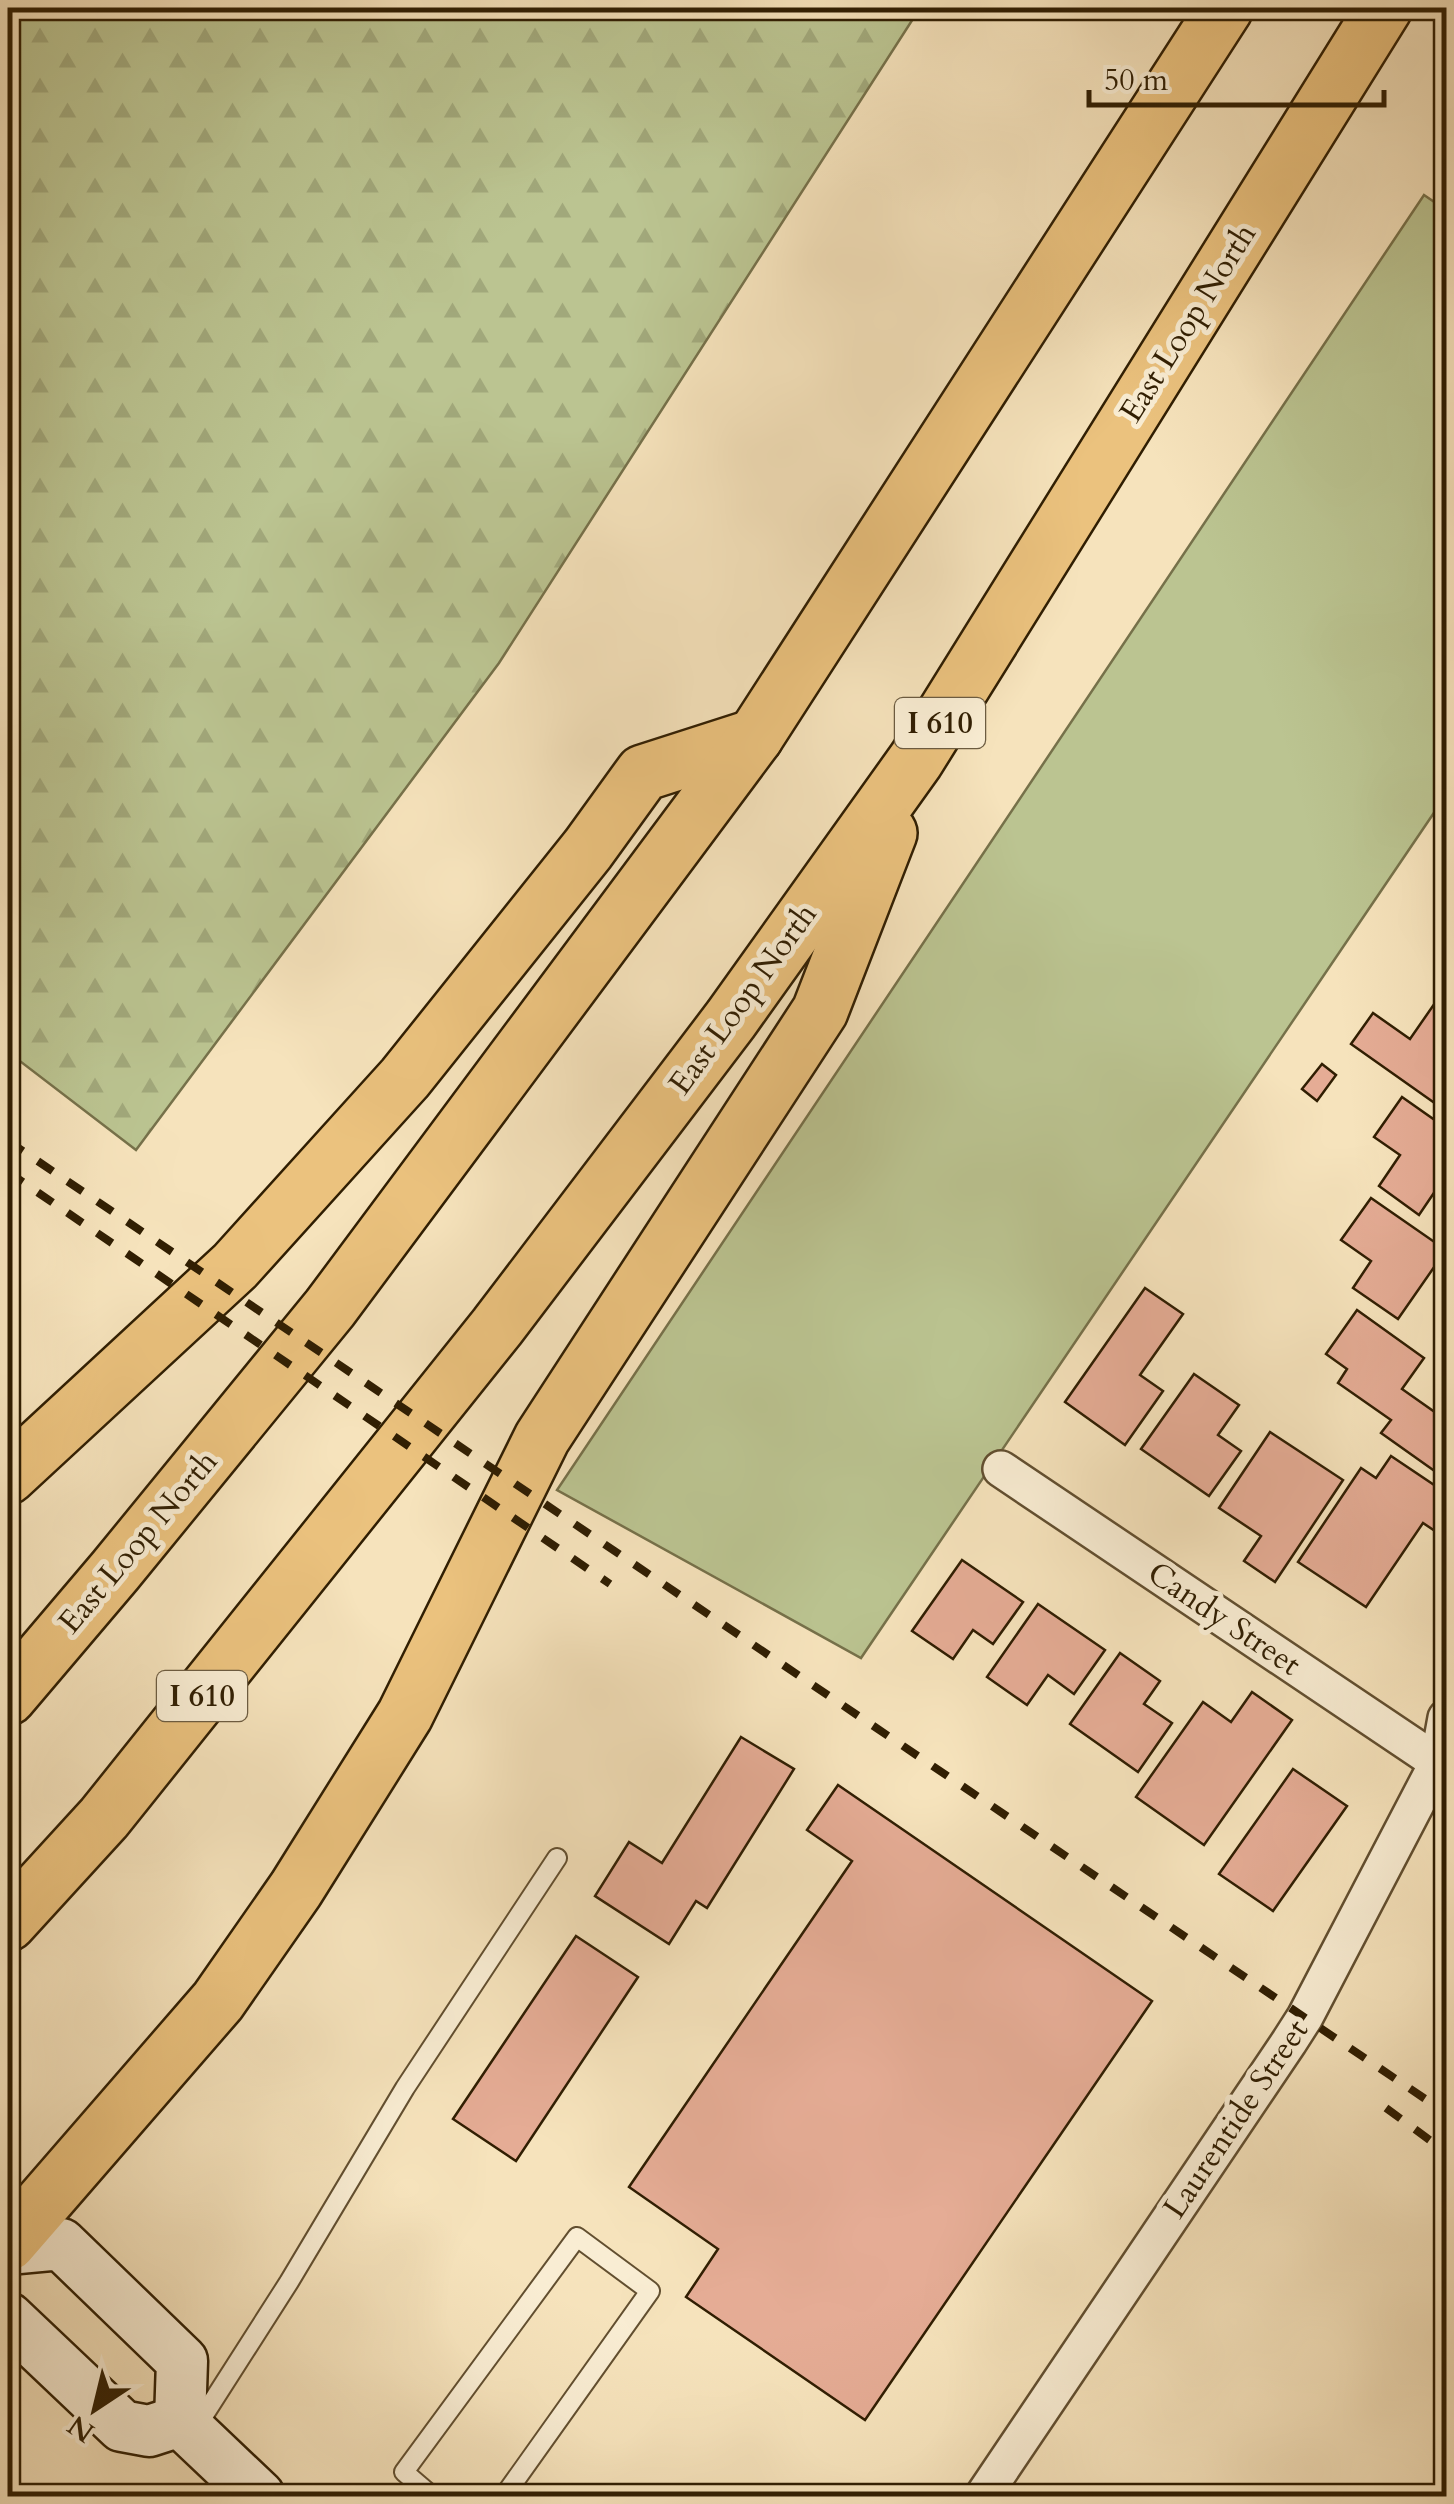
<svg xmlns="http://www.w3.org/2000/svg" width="1454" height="2504" viewBox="0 0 1454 2504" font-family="Cardo,serif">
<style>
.green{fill:#bbc491;stroke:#76714a;stroke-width:2.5}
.forest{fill:url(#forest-firs);stroke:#76714a;stroke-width:2.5}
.building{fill:#e5ac95;stroke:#301e02;stroke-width:2.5}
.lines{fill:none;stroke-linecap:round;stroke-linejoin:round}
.service-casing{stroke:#624f30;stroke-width:22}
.minor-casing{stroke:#624f30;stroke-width:40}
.secondary-casing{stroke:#301e02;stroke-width:55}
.motorway-casing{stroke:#301e02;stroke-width:60}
.service{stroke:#f9edd3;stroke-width:18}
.minor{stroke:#f9edd3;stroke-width:35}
.secondary{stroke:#f9edd3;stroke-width:50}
.motorway{stroke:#ebc27e;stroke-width:55}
.rail{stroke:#301e02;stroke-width:8;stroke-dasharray:18 18;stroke-linecap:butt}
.labels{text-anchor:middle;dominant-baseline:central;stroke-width:10;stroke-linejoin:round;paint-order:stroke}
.shield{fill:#f9edd3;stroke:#6c5c41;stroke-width:2.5}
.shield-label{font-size:30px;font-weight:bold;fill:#301e02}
.street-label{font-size:32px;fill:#301e02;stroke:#f9edd3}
</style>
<defs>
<pattern id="forest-firs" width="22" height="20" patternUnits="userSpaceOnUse" patternTransform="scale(2.5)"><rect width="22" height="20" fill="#bbc491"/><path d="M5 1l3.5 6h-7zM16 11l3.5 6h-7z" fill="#a1a87b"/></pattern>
</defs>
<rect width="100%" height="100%" fill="#f6e3bc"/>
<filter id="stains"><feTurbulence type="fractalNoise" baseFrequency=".002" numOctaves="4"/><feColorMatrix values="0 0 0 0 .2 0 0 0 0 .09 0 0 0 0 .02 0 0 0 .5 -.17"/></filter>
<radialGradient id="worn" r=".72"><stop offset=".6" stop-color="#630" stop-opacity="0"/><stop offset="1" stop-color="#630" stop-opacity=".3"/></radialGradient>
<path class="green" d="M1424 195 1446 210V795L861 1658 557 1490Z"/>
<path class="forest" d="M8 8H920L499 663 136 1150 8 1052Z"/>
<g class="building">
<path d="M1437 1000 1446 1007V1089L1436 1104 1351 1044 1373 1013 1410 1039Z"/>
<path d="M1322 1064 1336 1075 1317 1101 1302 1089Z"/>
<path d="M1402 1097 1446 1128V1175L1419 1215 1379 1186 1400 1155 1374 1137Z"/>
<path d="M1371 1198 1446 1250 1398 1319 1353 1288 1371 1261 1341 1240Z"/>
<path d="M1145 1288 1183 1314 1140 1375 1163 1391 1125 1445 1065 1402Z"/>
<path d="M1357 1310 1424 1358 1402 1389 1446 1420V1457L1436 1472 1381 1433 1391 1420 1338 1383 1347 1369 1326 1354Z"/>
<path d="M1194 1374 1239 1405 1218 1435 1241 1451 1209 1496 1141 1449Z"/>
<path d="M1270 1432 1343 1480 1275 1582 1244 1561 1261 1536 1219 1508Z"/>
<path d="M1391 1456 1446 1493V1534L1444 1537 1423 1523 1366 1607 1298 1562 1361 1468 1376 1478Z"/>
<path d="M962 1560 1023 1602 993 1644 973 1630 953 1659 912 1631Z"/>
<path d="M1038 1604 1105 1650 1074 1694 1048 1675 1027 1705 987 1677Z"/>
<path d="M1120 1653 1160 1681 1144 1704 1172 1723 1138 1772 1070 1724Z"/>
<path d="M1252 1692 1292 1720 1204 1845 1136 1797 1203 1702 1231 1722Z"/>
<path d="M741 1737 794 1769 707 1908 696 1901 669 1944 595 1896 629 1842 662 1863Z"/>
<path d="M1293 1769 1347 1806 1273 1911 1219 1874Z"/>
<path d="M838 1785 1152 2001 865 2420 686 2297 718 2249 629 2187 852 1861 807 1830Z"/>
<path d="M576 1936 638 1977 516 2161 453 2119Z"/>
<path d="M1446 1951V1972L1437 1965Z"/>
</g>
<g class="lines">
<g class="service-casing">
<g id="service">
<path d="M195 2429 289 2282 405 2088 557 1858"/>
<path d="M432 2496 404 2472 577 2237 650 2291 504 2496"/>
</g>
</g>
<g class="minor-casing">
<g id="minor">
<path d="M1001 1469 1446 1768"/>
<path d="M983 2496 1289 2042 1305 2017 1438 1762 1446 1718"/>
</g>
</g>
<g class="secondary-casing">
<g id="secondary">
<path d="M8 2249 61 2244 182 2361 180 2421 259 2496"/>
<path d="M8 2318 122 2426 149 2431 180 2421"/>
</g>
</g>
<g class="motorway-casing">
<g id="motorway">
<path d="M8 1476 235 1266 405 1078 588 849 643 773 755 737"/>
<path d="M8 1697 115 1571 330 1308 755 737 1225 8"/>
<path d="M8 1923 104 1818 497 1327 731 1019 916 760 1384 8"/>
<path d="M8 2243 218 2001 296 1889 405 1715 542 1438 820 1011 889 833"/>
</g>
</g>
<use href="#service" class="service"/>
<use href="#minor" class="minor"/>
<use href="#secondary" class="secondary"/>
<use href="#motorway" class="motorway"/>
<g class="rail">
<path d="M8 1141 1446 2113"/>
<path d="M8 1172 610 1584"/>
<path d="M1386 2108 1446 2152"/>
</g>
</g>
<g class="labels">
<g class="shield">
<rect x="895" y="698" width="90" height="50" rx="8"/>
<rect x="157" y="1671" width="90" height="50" rx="8"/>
</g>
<g class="shield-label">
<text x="940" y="723">I 610</text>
<text x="202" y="1696">I 610</text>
</g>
<g class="street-label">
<text transform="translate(1188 323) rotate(-58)">East Loop North</text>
<text transform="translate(743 999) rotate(-54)">East Loop North</text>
<text transform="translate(138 1542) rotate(-50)">East Loop North</text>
<text transform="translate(1224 1619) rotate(34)">Candy Street</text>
<text transform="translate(1236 2119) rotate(-56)">Laurentide Street</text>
</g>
</g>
<rect width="1454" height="2504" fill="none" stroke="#f6e3bc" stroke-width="40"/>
<rect x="10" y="10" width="1434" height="2484" fill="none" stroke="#301e02" stroke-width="5"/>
<rect x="20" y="20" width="1414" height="2464" fill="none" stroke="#301e02" stroke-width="2.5"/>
<g transform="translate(95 2409) rotate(215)" stroke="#f9edd3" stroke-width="8" paint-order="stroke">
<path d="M0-8L18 38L0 25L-18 38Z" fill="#301e02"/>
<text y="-15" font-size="28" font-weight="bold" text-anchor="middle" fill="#301e02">N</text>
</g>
<path d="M1089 90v15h295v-15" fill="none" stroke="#301e02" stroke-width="5"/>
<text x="1104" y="90" font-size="30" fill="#301e02" stroke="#f9edd3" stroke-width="8" paint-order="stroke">50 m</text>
<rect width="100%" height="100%" filter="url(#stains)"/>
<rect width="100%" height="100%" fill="url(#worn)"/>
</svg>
